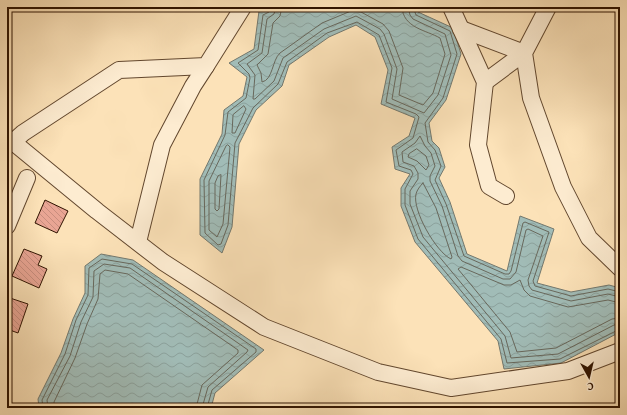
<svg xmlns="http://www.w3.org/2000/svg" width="627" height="415" viewBox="0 0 627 415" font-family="'Gentium Book Plus',serif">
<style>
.water{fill:url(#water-waves);stroke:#73786e}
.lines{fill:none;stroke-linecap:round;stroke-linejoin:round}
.shore{stroke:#68685c;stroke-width:1}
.building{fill:url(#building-back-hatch);stroke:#2f1300}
.minor-casing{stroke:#62472e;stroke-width:18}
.minor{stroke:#fdecd1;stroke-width:16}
</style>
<defs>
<pattern id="water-waves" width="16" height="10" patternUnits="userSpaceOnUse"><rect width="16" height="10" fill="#a1bcb7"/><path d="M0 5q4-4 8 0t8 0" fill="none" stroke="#8ba19c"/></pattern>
<pattern id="building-back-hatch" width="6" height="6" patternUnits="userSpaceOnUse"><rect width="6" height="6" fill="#e9a594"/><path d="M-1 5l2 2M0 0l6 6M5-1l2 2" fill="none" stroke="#c88d7e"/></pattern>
</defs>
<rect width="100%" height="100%" fill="#fce2b8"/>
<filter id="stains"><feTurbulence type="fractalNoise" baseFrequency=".005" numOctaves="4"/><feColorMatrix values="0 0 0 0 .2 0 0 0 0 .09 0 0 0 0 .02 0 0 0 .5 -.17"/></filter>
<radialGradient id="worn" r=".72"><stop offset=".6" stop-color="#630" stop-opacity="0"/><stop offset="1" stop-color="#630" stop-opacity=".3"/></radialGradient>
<g class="water">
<path d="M272 7H417L418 12 453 28 461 54 446 100 429 123 432 141 439 148 445 167 439 178 450 202 467 254 507 271 520 216 554 229 537 283 571 292 609 285 620 288V332L561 363 504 369 498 341 415 242 401 206V188L410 174 395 169 392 147 409 136 415 118 381 104 388 70 375 37 356 25 329 37 289 65 282 86 256 110 239 144 232 227 222 253 200 235V179L222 134 224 110 243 96 247 77 229 63 254 49 259 11Z"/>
<path d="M101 254 133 260 264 350 215 393 211 408H39L38 399 61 353 73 319 85 293V266Z"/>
</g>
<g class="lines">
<g class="shore">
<path d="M271 7 269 12 263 15 258 50 238 63 249 74 250 78 246 98 228 112 225 135 204 180 205 233 218 245 221 244 228 225 235 143 253 108 278 84 287 62 327 33 357 22 379 35 392 68 386 102 416 114 419 117 413 138 396 150 399 166 411 170 413 174 405 189V205L418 239 501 339 507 363 560 359 620 329"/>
<path d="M276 7 274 14 267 19 262 53 247 64 255 75 253 99H255L274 81 283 58 324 29 356 16 380 29 384 34 397 69 392 99 424 113 438 95 451 55 445 34 413 19 410 15 408 7"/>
<path d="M282 7 280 16 273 23 268 54 257 65 261 73 262 82C273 80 272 60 280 53L322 23 351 11 361 12 383 24 389 31 403 68 399 95 423 105 433 93 445 54 440 38C426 30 403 28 402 7"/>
<path d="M413 7 416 15 450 31 457 54 443 98 425 123 428 142 435 150 441 166 435 180 446 204 464 256 505 274H509L511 271 523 223 525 222 549 232 533 281 535 286 571 296 608 289 620 292"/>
<path d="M244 106 246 109 235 133H232L233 115Z"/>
<path d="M228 145 230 147 223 224 217 237 209 230V181L226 146Z"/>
<path d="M417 149 426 156 429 165 426 170 417 161 408 157 409 154Z"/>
<path d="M221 175 219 209 217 211 215 209V183L218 176Z"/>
<path d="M423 183 436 208 452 257 451 259C436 252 412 210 416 194 417 190 420 186 423 183Z"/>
<path d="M620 297 608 294 571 301 532 290 529 286 528 280 543 236 528 229 526 230 516 272 510 279H503L462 261 458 256 442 206 430 181V176L435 166 431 153 425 146 420 136 415 143 402 152 403 162 414 166 418 173V179L410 191V204L423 237 505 336 511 358 558 354 614 325 620 324"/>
<path d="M620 303 608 300 568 307 530 296 524 290 520 280 511 285H504L461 267 458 269 510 332 517 352 556 348 612 319 620 318"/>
<path d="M43 408 42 400 65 354 76 320 88 295 89 268 102 259 132 264 256 349V352L212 390 207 408"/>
<path d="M48 408 47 400 70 356 81 322 93 297 94 271 104 264 130 268 248 350 247 352 208 387 202 408"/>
<path d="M54 408V402L75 358 87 324 98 299 100 274 105 270 128 274 238 350V353L202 385 196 408"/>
</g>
</g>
<g class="building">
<path d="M45 200 68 211 57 233 35 223Z"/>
<path d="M24 249 42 256 38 265 47 269 39 288 12 276Z"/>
<path d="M7 297 28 304 18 333 7 329Z"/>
</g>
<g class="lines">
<g class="minor-casing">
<g id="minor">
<path d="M243 7 206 66 119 70 23 133 13 142 97 211 163 262 264 327 378 372 451 388 568 371 620 351"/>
<path d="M451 7 485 82 478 145 489 186 506 196"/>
<path d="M548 7 524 53 531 98 563 187 589 238 620 268"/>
<path d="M461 29 524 53 485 82"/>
<path d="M7 226 27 178"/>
<path d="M138 242 162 145 193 86 206 66"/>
</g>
</g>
<use href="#minor" class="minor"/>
</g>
<rect width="627" height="415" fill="none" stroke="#fce2b8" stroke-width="24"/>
<rect x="8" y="8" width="611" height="399" fill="none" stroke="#2f1300" stroke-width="2"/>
<rect x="12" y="12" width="603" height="391" fill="none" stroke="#2f1300"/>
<g transform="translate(589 377) rotate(172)" stroke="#fdecd1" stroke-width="3" paint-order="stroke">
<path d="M0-3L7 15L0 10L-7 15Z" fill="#2f1300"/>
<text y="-6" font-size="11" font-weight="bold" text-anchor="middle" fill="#2f1300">С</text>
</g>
<rect width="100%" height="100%" filter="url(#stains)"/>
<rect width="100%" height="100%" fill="url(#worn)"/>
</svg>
